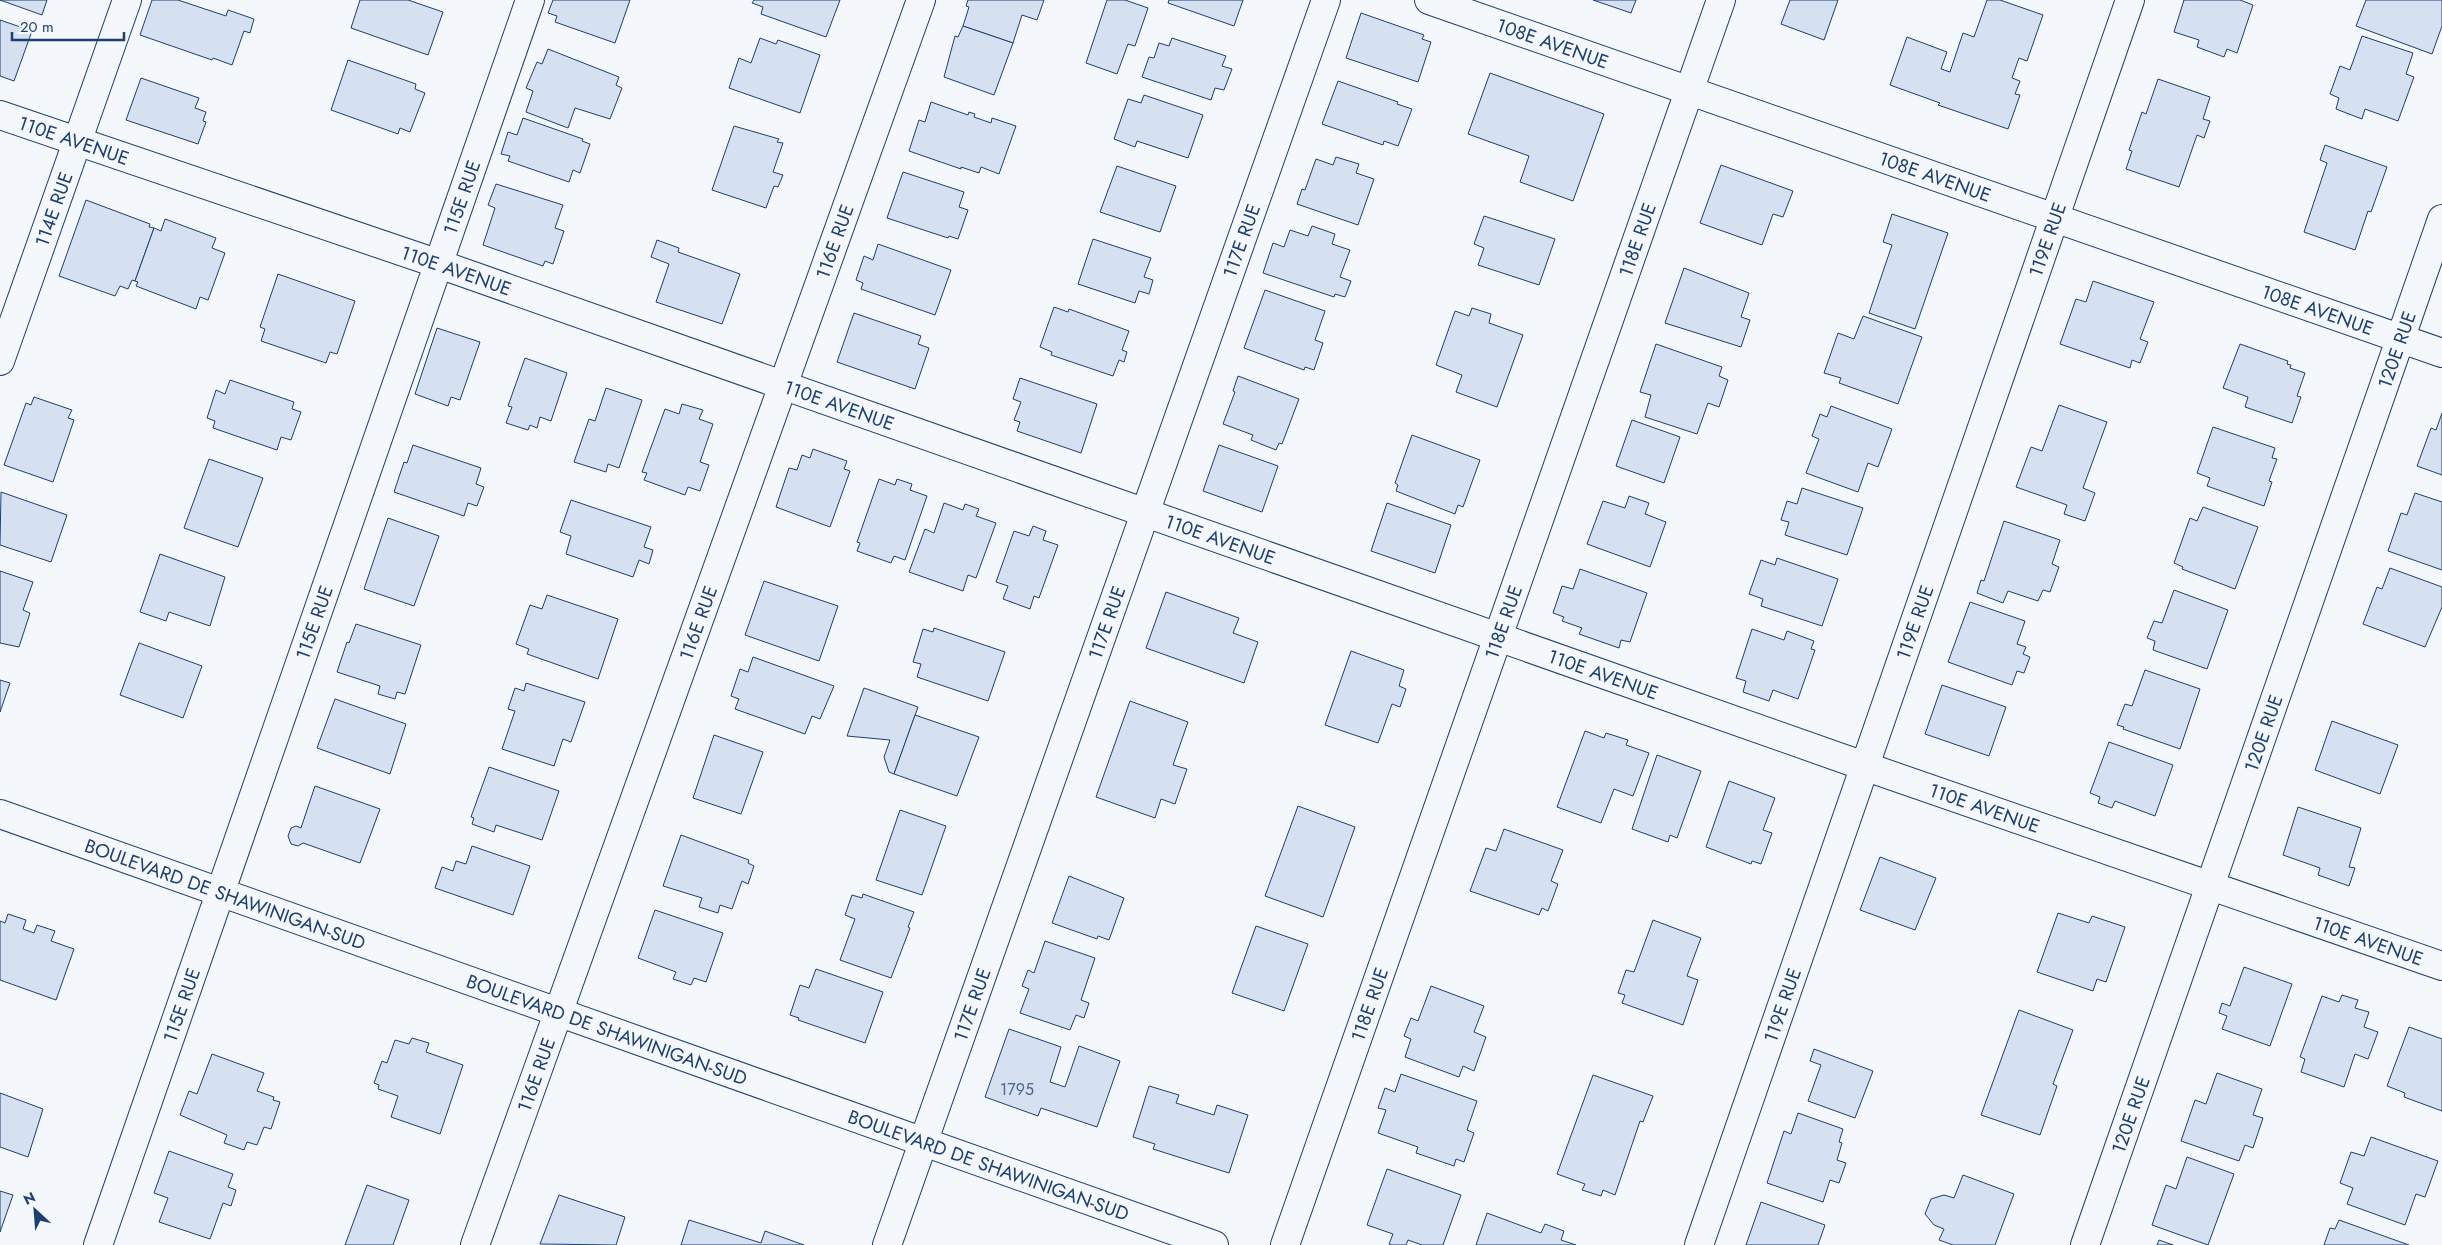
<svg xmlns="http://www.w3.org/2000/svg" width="2442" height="1245" viewBox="0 0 2442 1245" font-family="Jost,sans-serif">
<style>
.building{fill:#d5e0f0;stroke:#1d3f73}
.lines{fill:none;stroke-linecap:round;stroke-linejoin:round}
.street-casing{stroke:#1d3f73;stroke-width:30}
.primary-casing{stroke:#1d3f73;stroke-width:30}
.street{stroke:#f4f7fb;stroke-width:28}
.primary{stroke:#f4f7fb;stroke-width:28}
.labels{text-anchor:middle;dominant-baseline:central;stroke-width:4;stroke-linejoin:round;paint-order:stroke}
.number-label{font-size:16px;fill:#4b6792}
.street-label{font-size:19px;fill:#1d3f73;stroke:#f4f7fb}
</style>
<rect width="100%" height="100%" fill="#f4f7fb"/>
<g class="building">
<path d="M0 0H47L42 15Z"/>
<path d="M152 0H178L226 16 228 10 254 19 250 33 244 31 232 65 213 58 212 60 140 35Z"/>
<path d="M360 0H408L443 12 428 55 351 28Z"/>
<path d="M553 0H630L615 43 555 22 557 16 548 13Z"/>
<path d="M754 0H840L826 37 761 14 763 7 752 3Z"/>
<path d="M968 0H1044L1037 20 1022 15 1013 43 963 26 969 7 966 6Z"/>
<path d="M1107 0H1125L1148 8 1135 46 1128 44 1117 74 1086 63Z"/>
<path d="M1169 0H1243L1234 26 1168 3Z"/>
<path d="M1593 0H1636L1631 13Z"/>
<path d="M1790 0H1838L1824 40 1781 24Z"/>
<path d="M1987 0H2000L2043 15 2027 61 2019 58 2012 78 2020 81 2015 94 2020 95 2008 129 1938 105 1940 103 1890 85 1907 37 1947 52 1941 69 1950 72 1963 33 1974 37Z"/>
<path d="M2184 0H2240L2253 5 2237 53 2227 49 2224 57 2197 47 2199 40 2174 32Z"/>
<path d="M2366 0H2442V26L2432 54 2356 26Z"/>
<path d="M1361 13 1424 35 1422 39 1431 42 1418 82 1346 58Z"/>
<path d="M0 20 32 31 14 81 0 76Z"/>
<path d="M963 26 1013 43 994 95 944 77 955 36 958 37Z"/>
<path d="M2362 36 2413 53 2406 74 2414 77 2398 121 2365 109 2362 119 2336 109 2339 98 2330 94 2340 66 2350 70Z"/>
<path d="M760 38 776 44 778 40 820 55 800 113 729 88 739 58 751 63Z"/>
<path d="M1172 38 1226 56 1222 66 1232 69 1224 90 1215 88 1211 100 1142 77 1149 57 1154 58 1159 43 1169 46Z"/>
<path d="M548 49 619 77 616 85 622 88 610 119 575 108 568 128 526 112 533 91 526 88 537 62 542 64Z"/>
<path d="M348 60 416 84 415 89 425 93 410 132 400 128 398 134 331 110Z"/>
<path d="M1490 73 1604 114 1573 201 1520 182 1529 156 1468 134Z"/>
<path d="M141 78 199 98 195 108 206 112 203 121 206 122 198 144 126 120Z"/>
<path d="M2158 79 2210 97 2203 119 2210 121 2204 138 2197 135 2179 187 2126 169 2132 151 2129 150 2142 112 2146 114Z"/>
<path d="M1338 81 1398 102 1397 104 1412 109 1398 146 1384 141 1383 145 1322 124Z"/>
<path d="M1144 95 1203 115 1188 158 1137 141 1135 147 1114 139 1128 99 1141 103Z"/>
<path d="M931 102 968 115 969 112 975 114 974 117 991 123 992 118 1016 126 999 174 981 167 979 173 961 167V169L909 151 919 120 925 122Z"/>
<path d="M523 118 583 139 582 141 590 144 580 173 573 170 569 182 508 161 510 156 501 154 508 132 517 135Z"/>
<path d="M734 126 779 139 777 142 783 143 773 172 783 175 778 187 774 186 766 208 712 190Z"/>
<path d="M2325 145 2387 167 2371 212 2368 211 2355 250 2304 232 2327 163 2320 160Z"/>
<path d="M1336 157 1359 164 1356 173 1374 179 1358 225 1297 204 1302 189 1305 190 1316 159 1333 165Z"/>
<path d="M1721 165 1793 191 1783 217 1773 214 1762 245 1700 223Z"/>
<path d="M1117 166 1176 186 1160 232 1100 212Z"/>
<path d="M903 172 964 192 959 207 968 210 958 239 949 236 948 238 887 218Z"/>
<path d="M496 184 563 205 555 228 564 231 553 264 545 261 543 266 483 245 495 208 488 205Z"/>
<path d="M86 200 150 224 149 227 154 228 135 281 132 280 128 289 120 286 115 296 59 276Z"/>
<path d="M1892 214 1948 233 1915 329 1869 313 1892 245 1883 242Z"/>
<path d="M1484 216 1555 239 1539 285 1478 265 1484 248 1474 244Z"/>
<path d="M165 219 216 238 212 248 225 253 208 300 200 297 196 309 136 286 138 282 135 281 154 228 161 231Z"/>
<path d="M1312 226 1335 234 1332 244 1350 250 1340 277 1351 281 1345 297 1335 294 1334 297 1263 273 1273 243 1284 247 1290 230 1308 236Z"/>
<path d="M1093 239 1151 258 1144 277 1153 280 1149 294 1139 291 1135 303 1078 284Z"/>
<path d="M657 240 679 248 678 252 740 274 722 324 656 302 669 264 651 257Z"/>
<path d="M878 244 951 270 935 315 861 289 863 283 856 280 864 256 873 260Z"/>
<path d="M1684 268 1749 293 1741 317 1750 320 1741 347 1665 323Z"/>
<path d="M278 274 355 301 337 354 330 352 326 363 261 341 265 329 260 327Z"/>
<path d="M2093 281 2154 302 2140 339 2148 342 2140 363 2132 360 2130 368 2060 344 2076 299 2086 302Z"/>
<path d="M1265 290 1325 311 1315 340 1323 343 1314 370 1305 367 1304 370 1244 348Z"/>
<path d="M1054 307 1068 312 1069 309 1129 331 1122 350 1127 352 1124 362 1119 360 1113 376 1051 355 1052 352 1040 347Z"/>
<path d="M1472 308 1491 314 1489 323 1523 335 1497 407 1456 392 1462 375 1436 365 1455 311 1469 316Z"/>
<path d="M854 313 921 336 918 344 929 348 915 389 837 362Z"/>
<path d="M1863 316 1922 337 1898 404 1839 383 1841 378 1824 373 1838 333 1854 339Z"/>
<path d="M437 328 480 342 460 400 451 397 448 406 415 394Z"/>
<path d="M1656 344 1722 367 1719 376 1728 380 1719 407 1708 403 1697 434 1645 417 1651 395 1640 392Z"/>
<path d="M2240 344 2288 361 2287 364 2291 365 2290 368 2305 373 2297 396 2301 397 2292 423 2245 407 2248 397 2223 388Z"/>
<path d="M525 358 567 373 551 421 540 417 537 428 530 425 528 430 506 423 512 407 508 406Z"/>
<path d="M1238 376 1299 399 1282 444 1279 443 1276 450 1251 440 1253 435 1223 424 1235 392 1233 391Z"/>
<path d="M1020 378 1097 404 1081 453 1017 431 1020 422 1014 420 1021 402 1013 399Z"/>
<path d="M230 380 294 402 292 409 301 412 291 440 281 437 277 450 213 428 215 421 207 418 216 390 225 394Z"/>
<path d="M606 388 642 400 619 468 608 464 606 472 574 462 589 419 595 421Z"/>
<path d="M34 397 72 410 68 418 74 420 53 482 4 465 26 403 31 405Z"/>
<path d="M682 404 703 410 699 419 713 424 700 462 709 465 700 491 688 487 685 495 644 480 647 473 642 472 665 409 679 414Z"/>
<path d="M2059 405 2107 422 2083 488 2095 493 2085 521 2064 514 2067 505 2016 487 2031 447 2042 451Z"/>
<path d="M1831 406 1892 429 1878 467 1868 463 1858 492 1806 473 1819 439 1812 436 1820 414 1827 417Z"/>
<path d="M2442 413V475L2417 466 2431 428 2436 430Z"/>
<path d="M1632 420 1680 437 1664 483 1616 466Z"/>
<path d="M2213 427 2275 448 2272 458 2277 459 2269 481 2272 482 2264 506 2207 486 2210 478 2197 473Z"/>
<path d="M1412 435 1480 460 1463 507 1458 505 1455 514 1396 491 1398 485 1395 483Z"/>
<path d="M413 445 481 468 476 484 484 487 477 506 468 503 464 516 394 492 404 462 407 463Z"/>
<path d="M1219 445 1278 466 1262 512 1203 491Z"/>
<path d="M813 449 847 461 844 469 850 471 830 527 776 507 789 468 797 470 802 455 810 458Z"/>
<path d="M209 459 263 478 238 547 184 528Z"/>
<path d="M879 479 895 485 897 479 912 484 910 490 927 496 905 560 894 556 891 563 857 551 860 543 857 542Z"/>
<path d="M1802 488 1863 508 1847 555 1785 535 1789 522 1781 520 1787 501 1797 504Z"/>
<path d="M1 492 67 515 51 562 0 545Z"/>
<path d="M2415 493 2442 502V570L2388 551 2401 513 2407 515Z"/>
<path d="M1629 496 1649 503 1645 514 1666 522 1650 567 1587 544 1603 501 1625 508Z"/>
<path d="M571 500 651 527 644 547 653 550 649 564 639 560 633 577 566 554 571 536 560 532Z"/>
<path d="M944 503 963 510 965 504 979 509 976 516 996 523 976 578 968 575 963 591 909 572 925 529 934 533Z"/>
<path d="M1387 503 1451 525 1435 573 1371 551Z"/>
<path d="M2203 507 2258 527 2235 589 2182 569 2183 567 2174 563 2190 518 2197 521Z"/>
<path d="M388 518 439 536 414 606 364 589Z"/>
<path d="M2004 521 2060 540 2052 564 2059 567 2050 592 2043 590 2038 601 2008 591 2003 603 1977 593 1981 580 1984 581Z"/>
<path d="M1033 526 1046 531 1043 540 1058 545 1039 598 1034 596 1030 609 1003 599 1008 586 996 582 1014 531 1029 536Z"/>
<path d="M160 554 225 577 210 626 169 612 166 621 140 612Z"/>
<path d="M1777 558 1838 579 1822 626 1761 606 1763 599 1749 594 1761 560 1775 565Z"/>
<path d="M2390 568 2442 587V607L2425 647 2363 624 2377 587 2382 589Z"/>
<path d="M1580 569 1647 593 1630 642 1621 640 1619 648 1579 634 1582 628 1562 621 1564 617 1553 613 1562 586 1573 589Z"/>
<path d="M0 571 33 582 23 610 30 613 19 647 0 643Z"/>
<path d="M764 581 838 606 819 661 745 635Z"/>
<path d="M2174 590 2228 610 2207 669 2153 650 2155 641 2147 638 2154 621 2162 623Z"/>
<path d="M1166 592 1239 618 1233 633 1258 642 1244 683 1146 648Z"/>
<path d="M547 595 618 619 598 679 527 654 529 649 516 644 530 605 542 609Z"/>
<path d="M1970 602 2025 621 2017 644 2026 647 2023 654 2030 657 2024 673 2017 671 2012 685 1948 662Z"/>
<path d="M356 624 421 645 405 694 397 692 395 699 378 694 380 686 337 672 347 642 349 643Z"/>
<path d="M934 628 1005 652 988 701 917 677 921 664 913 662 923 629 933 632Z"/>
<path d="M1752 629 1784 640 1787 631 1814 641 1811 649 1815 650 1798 699 1773 690 1769 701 1743 692 1746 681 1736 678Z"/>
<path d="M139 643 202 666 183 718 120 695Z"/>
<path d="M1351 651 1404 670 1399 686 1406 689 1400 707 1392 704 1378 743 1325 725Z"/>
<path d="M753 657 834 686 820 719 812 716 805 734 735 709 739 699 731 696 740 669 748 672Z"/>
<path d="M2145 670 2200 689 2180 749 2123 729 2124 727 2117 725 2125 704 2132 706Z"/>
<path d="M0 680 10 683 0 712Z"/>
<path d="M526 683 585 702 571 742 563 739 554 766 502 749 515 711 508 709 515 688 524 691Z"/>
<path d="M1942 685 2006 707 1989 756 1925 734Z"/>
<path d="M864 688 918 707 894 774 889 772 884 757 890 740 847 736Z"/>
<path d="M335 699 406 724 390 774 317 748Z"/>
<path d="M1130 701 1188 722 1173 765 1187 769 1175 804 1161 799 1155 818 1096 797Z"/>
<path d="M915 715 979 737 957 796 894 774Z"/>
<path d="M2332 721 2398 745 2380 794 2315 770Z"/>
<path d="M1585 731 1604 738 1606 733 1628 740 1626 745 1649 753 1633 796 1614 789 1601 823 1557 807Z"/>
<path d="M714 735 763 752 741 814 693 798Z"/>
<path d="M2109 742 2173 765 2155 816 2115 801 2112 808 2098 803 2100 797 2090 793Z"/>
<path d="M1657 755 1701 771 1677 838 1670 835 1668 842 1632 829Z"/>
<path d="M489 767 559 791 542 840 496 825 494 832 472 824 474 818 471 817Z"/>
<path d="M1729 781 1775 798 1763 830 1772 833 1761 864 1752 861 1751 864 1706 847Z"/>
<path d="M315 786 380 809 360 863 303 843 298 846 291 844 288 836 291 828 296 826 301 828Z"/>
<path d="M1298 806 1355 827 1323 917 1265 896Z"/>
<path d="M2298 807 2361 828 2349 867 2355 868 2349 886 2318 875 2320 868 2283 855Z"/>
<path d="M900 810 946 826 922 895 876 880Z"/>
<path d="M1504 829 1563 850 1551 881 1558 884 1548 911 1542 908 1539 915 1470 891 1486 848 1496 851Z"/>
<path d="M681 835 749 860 748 863 754 866 748 884 742 881 732 909 720 905 718 913 699 907 702 898 663 886Z"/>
<path d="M472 846 530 866 513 915 435 888 442 867 453 871 456 861 466 864Z"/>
<path d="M1880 857 1936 878 1915 930 1860 910Z"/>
<path d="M1069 876 1124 898 1109 940 1098 936 1097 939 1052 923Z"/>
<path d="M863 894 914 912 908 927 910 928 891 978 840 960 855 919 845 915 852 895 862 898Z"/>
<path d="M655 910 723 933 706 982 694 978 691 985 673 979 676 972 638 958Z"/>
<path d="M2058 913 2089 923 2092 916 2125 927 2106 982 2097 979 2093 991 2037 972Z"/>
<path d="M8 914 26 920 23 929 34 933 37 925 55 931 51 941 74 949 56 1000 0 980V921L5 923Z"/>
<path d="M1653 920 1701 938 1687 976 1698 980 1683 1025 1622 1003 1625 995 1618 993 1626 970 1634 972Z"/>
<path d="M1256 926 1308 944 1284 1011 1232 993Z"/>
<path d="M1045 941 1095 958 1081 1000 1089 1003 1084 1018 1076 1015 1070 1030 1020 1013 1029 989 1022 986 1028 970 1034 973Z"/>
<path d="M2244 967 2292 984 2270 1046 2222 1029 2227 1016 2219 1013 2222 1003 2230 1006Z"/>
<path d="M816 969 883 992 865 1043 798 1020 799 1018 790 1015 800 985 809 988Z"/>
<path d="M1431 986 1484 1006 1474 1032 1486 1037 1474 1071 1463 1066 1459 1077 1405 1057 1411 1039 1404 1036 1411 1018 1418 1021Z"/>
<path d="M2342 995 2358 1000 2355 1008 2369 1012 2364 1027 2378 1032 2368 1059 2355 1054 2344 1087 2301 1072 2305 1059 2300 1057 2322 996 2339 1002Z"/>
<path d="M2019 1010 2073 1030 2053 1084 2057 1086 2040 1135 1981 1115Z"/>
<path d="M2409 1027 2442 1039V1111L2404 1097 2405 1093 2387 1086Z"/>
<path d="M1009 1029 1061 1047 1050 1082 1065 1087 1079 1046 1120 1061 1097 1127 1041 1108 1038 1116 985 1097Z"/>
<path d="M412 1038 429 1043 426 1052 463 1065 440 1134 391 1117 398 1096 378 1089 379 1085 374 1083 382 1061 387 1063 395 1040 409 1044Z"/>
<path d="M1814 1049 1873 1071 1855 1118 1808 1101 1821 1065 1810 1061Z"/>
<path d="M212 1054 264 1073 257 1091 274 1097 273 1100 280 1102 271 1129 264 1127 257 1145 247 1142 244 1150 224 1143 227 1135 180 1115 189 1091 197 1094Z"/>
<path d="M2217 1073 2262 1089 2253 1115 2263 1118 2253 1148 2245 1145 2239 1161 2181 1141 2195 1100 2206 1104Z"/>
<path d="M1401 1074 1477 1101 1467 1130 1474 1133 1464 1162 1456 1159 1454 1166 1416 1153 1418 1147 1378 1133 1386 1110 1378 1108 1385 1088 1395 1092Z"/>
<path d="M1593 1075 1653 1096 1643 1122 1640 1121 1615 1195 1603 1190 1601 1196 1582 1190 1585 1184 1557 1174Z"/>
<path d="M1149 1086 1179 1095 1176 1103 1214 1115 1217 1105 1248 1115 1229 1173 1153 1149 1155 1144 1133 1137Z"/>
<path d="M0 1093 43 1109 28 1157 0 1147Z"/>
<path d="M1798 1113 1843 1129 1839 1142 1842 1143 1837 1160 1846 1163 1839 1183 1830 1180 1823 1202 1767 1183 1784 1131 1791 1134Z"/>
<path d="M2371 1137 2438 1161 2425 1197 2416 1194 2405 1225 2347 1204 2353 1188 2340 1183 2351 1152 2364 1156Z"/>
<path d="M169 1151 233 1174 228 1187 236 1190 231 1206 223 1203 210 1239 159 1222 168 1198 154 1193Z"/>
<path d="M2187 1157 2234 1174 2208 1245 2152 1225 2166 1185 2176 1189Z"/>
<path d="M1387 1169 1461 1195 1443 1245H1422L1408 1240 1406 1245H1392L1389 1244 1393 1234 1367 1225Z"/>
<path d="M1963 1175 2014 1194 1995 1245H1953L1939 1240 1944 1229 1934 1225 1925 1214 1931 1199 1944 1195 1954 1198Z"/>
<path d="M367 1185 409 1200 393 1245H345Z"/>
<path d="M0 1191 13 1195 0 1232Z"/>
<path d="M559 1195 625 1217 616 1245 540 1244Z"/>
<path d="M1761 1202 1825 1225 1818 1245H1746Z"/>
<path d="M1487 1213 1541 1233 1545 1224 1564 1231 1561 1240 1576 1245H1476Z"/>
<path d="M689 1220 761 1243 765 1231 804 1245H681Z"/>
<path d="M2339 1220 2409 1245H2324L2330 1228 2335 1229Z"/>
<path d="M2159 1240 2173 1245H2157Z"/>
</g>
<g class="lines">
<g class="street-casing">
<g id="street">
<path id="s1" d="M1429 0 2442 353"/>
<path id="s2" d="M0 115 439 264 1864 766 2442 966"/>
<path id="s3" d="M0 361 127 0"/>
<path id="s4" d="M98 1245 530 0"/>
<path id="s5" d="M475 1245 921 0"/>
<path id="s6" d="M887 1245 1326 0"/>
<path id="s7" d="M1285 1245 1721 0"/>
<path id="s8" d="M1699 1245 2130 0"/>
<path id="s9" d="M2085 1245 2442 219"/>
</g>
</g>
<g class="primary-casing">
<g id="primary">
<path id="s10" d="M0 814 1214 1245"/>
</g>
</g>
<use href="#street" class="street"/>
<use href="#primary" class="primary"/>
</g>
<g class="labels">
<g class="number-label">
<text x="1017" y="1089">1795</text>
</g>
<g class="street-label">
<text stroke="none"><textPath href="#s1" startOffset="131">108E AVENUE</textPath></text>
<text stroke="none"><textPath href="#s2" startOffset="78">110E AVENUE</textPath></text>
<text stroke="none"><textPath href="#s1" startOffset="536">108E AVENUE</textPath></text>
<text stroke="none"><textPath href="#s4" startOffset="1109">115E RUE</textPath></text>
<text stroke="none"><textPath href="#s3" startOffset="161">114E RUE</textPath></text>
<text stroke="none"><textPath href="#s7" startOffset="1065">118E RUE</textPath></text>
<text stroke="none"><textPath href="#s8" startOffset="1064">119E RUE</textPath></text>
<text stroke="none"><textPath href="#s5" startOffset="1066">116E RUE</textPath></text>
<text stroke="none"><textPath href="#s6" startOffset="1065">117E RUE</textPath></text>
<text stroke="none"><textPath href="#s2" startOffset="482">110E AVENUE</textPath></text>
<text stroke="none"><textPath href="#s1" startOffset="941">108E AVENUE</textPath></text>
<text stroke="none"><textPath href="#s9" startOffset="948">120E RUE</textPath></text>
<text stroke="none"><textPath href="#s2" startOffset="888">110E AVENUE</textPath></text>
<text stroke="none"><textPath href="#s2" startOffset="1292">110E AVENUE</textPath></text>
<text stroke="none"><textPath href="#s4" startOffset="659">115E RUE</textPath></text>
<text stroke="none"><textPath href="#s7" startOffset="660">118E RUE</textPath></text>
<text stroke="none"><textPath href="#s8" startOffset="659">119E RUE</textPath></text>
<text stroke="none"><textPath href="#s5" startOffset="661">116E RUE</textPath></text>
<text stroke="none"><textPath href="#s6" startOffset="660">117E RUE</textPath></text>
<text stroke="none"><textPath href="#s2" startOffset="1698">110E AVENUE</textPath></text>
<text stroke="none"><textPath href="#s9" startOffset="542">120E RUE</textPath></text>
<text stroke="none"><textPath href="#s2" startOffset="2102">110E AVENUE</textPath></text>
<text stroke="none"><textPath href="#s10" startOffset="239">BOULEVARD DE SHAWINIGAN-SUD</textPath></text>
<text stroke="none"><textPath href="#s2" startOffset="2508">110E AVENUE</textPath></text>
<text stroke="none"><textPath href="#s4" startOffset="254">115E RUE</textPath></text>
<text stroke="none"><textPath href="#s6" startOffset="255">117E RUE</textPath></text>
<text stroke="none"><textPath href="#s7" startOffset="255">118E RUE</textPath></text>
<text stroke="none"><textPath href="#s8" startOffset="254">119E RUE</textPath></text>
<text stroke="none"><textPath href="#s10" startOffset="644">BOULEVARD DE SHAWINIGAN-SUD</textPath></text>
<text stroke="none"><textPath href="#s5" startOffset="181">116E RUE</textPath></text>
<text stroke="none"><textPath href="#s9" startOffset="138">120E RUE</textPath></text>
<text stroke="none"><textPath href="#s10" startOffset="1049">BOULEVARD DE SHAWINIGAN-SUD</textPath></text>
</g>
</g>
<g transform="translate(35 1210) rotate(334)" stroke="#f4f7fb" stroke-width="4" paint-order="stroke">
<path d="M0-4L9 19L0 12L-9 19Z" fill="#1d3f73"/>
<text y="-8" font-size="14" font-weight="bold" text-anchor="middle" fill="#1d3f73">N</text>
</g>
<path d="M12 32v8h112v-8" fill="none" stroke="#1d3f73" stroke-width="2.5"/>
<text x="20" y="32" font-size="15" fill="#1d3f73" stroke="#f4f7fb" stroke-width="4" paint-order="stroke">20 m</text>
</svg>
